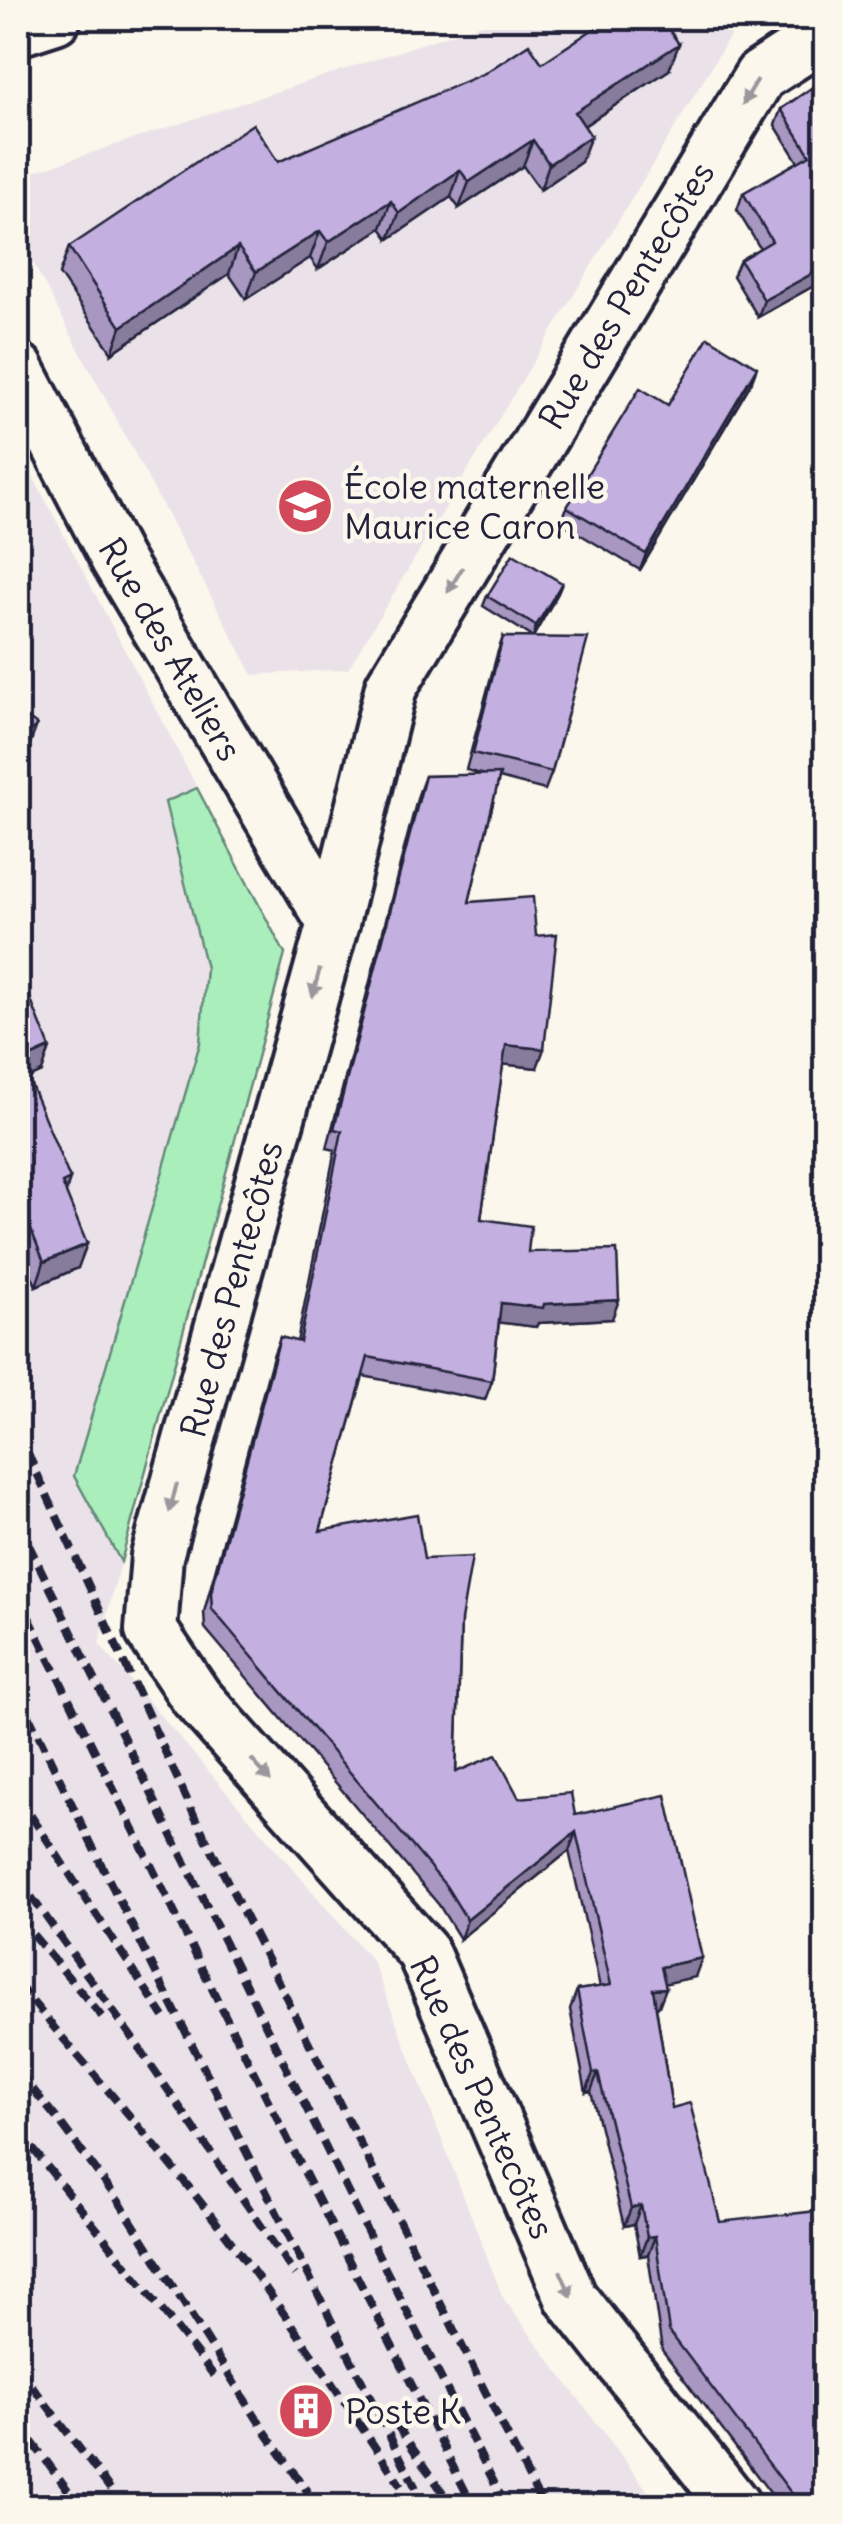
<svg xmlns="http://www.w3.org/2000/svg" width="843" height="2524" viewBox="0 0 843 2524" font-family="Delius,sans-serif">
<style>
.built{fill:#eae2e8}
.green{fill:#aaefbb;stroke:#66887b;stroke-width:2.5}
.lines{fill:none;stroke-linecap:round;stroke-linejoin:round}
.minor-casing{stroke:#22223b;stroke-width:58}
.minor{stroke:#fbf7ec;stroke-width:50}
.rail{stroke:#22223b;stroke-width:8;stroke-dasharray:15 8;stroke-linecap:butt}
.wall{fill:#a897c1;stroke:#22223b;stroke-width:2.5}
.shaded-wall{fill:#887b9d;stroke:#22223b;stroke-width:2.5}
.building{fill:#c3b0e0;stroke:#22223b;stroke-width:2.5}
.oneway{fill:#99979c}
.labels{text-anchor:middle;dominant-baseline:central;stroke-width:9;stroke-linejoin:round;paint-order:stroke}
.street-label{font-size:35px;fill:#22223b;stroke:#fbf7ec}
.poi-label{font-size:35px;fill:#22223b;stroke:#fbf7ec;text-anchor:start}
</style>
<rect width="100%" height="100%" fill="#fbf7ec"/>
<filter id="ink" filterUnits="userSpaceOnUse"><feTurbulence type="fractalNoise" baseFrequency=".01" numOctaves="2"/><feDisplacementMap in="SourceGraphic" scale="20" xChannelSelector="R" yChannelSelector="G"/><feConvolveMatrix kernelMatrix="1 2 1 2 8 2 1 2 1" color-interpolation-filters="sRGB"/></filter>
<g filter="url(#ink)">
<g class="built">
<path d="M500 18H722L733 31 348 669 253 675 18 235V177Z"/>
<path d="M18 448 285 954 99 1644 373 1962 503 2298 659 2506H18Z"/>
</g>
<path class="green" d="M197 788 285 954 121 1562 74 1476 200 1043 206 968 165 802Z"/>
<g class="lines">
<g class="minor-casing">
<g id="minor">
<path d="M18 30 55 18"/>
<path d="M18 369 117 560 333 923"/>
<path d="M735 2506 571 2298 423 1952 196 1697 151 1630 157 1556 333 923 391 687 760 76 826 33"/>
</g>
</g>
<use href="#minor" class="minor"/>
<g class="rail">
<path d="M18 1432 195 1817 543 2506"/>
<path d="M18 1523 386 2270 506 2506"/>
<path d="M18 1595 225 2015 473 2506"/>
<path d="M18 1693 104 1870 425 2506"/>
<path d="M18 1796 164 2017"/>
<path d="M18 1878 133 2039 295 2275"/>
<path d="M18 1917 103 2018"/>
<path d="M18 1984C82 2063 151 2137 213 2218 280 2304 340 2395 401 2486"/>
<path d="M18 2071 62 2125 120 2203 264 2430 309 2494"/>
<path d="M18 2130 216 2378"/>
<path d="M18 2367 123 2506"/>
<path d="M18 2423 80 2506"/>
<path d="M396 2424 452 2506"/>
</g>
</g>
<g class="wall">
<path d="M542 63 669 70 584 126 581 162 540 190 523 166 459 208 451 197 389 239 381 228 318 269 310 258 246 299 229 274 112 353 59 274 69 247 278 162Z"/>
<path d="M826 78V279L758 317 733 276 740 260 760 248 737 210 743 193 798 162 775 125 781 109Z"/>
<path d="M751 383 640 570 561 523 567 507 668 405Z"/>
<path d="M562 583 558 593 533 637 483 606 487 596Z"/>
<path d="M503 637 552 772 545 790 499 778 469 902 537 1068 503 1064 481 1219 528 1252 612 1319 538 1323 536 1327 499 1322 492 1381 485 1400 363 1376 320 1531 424 1559 461 1620 456 1772 519 1798 575 1815 695 1977 665 1983 659 2006 656 2007 672 2108 720 2222 826 2506H780L662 2350 648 2255 640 2256 634 2224 624 2226 591 2091 586 2092 570 2009 577 1990 600 1987 569 1851 460 1939 439 1905 205 1628 204 1612 273 1356 280 1337 297 1342 335 1150 327 1148 418 795 425 776 484 775 466 770 497 654Z"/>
<path d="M18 968 42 1072 28 1078 66 1192 78 1268 36 1286 18 1242Z"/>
</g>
<g class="shaded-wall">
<path d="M679 44 669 70 565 138 575 112Z"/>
<path d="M591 136 581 162 540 190 549 164Z"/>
<path d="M533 140 523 166 459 208 469 182Z"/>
<path d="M460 170 451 197 389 239 399 213Z"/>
<path d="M391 201 381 228 318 269 328 242Z"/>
<path d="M320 231 310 258 246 299 256 272Z"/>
<path d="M238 247 229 274 112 353 121 327Z"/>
<path d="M826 266V279L758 317 764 300Z"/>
<path d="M757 367 751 383 640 570 646 554Z"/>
<path d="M562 583 558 593 533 637 536 626Z"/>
<path d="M37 725 27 752 18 761V743Z"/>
<path d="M506 1045 544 1049 537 1068 499 1064Z"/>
<path d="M50 1048 42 1072 18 1083 21 1061Z"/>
<path d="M70 1179 62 1204V1183Z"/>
<path d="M87 1244 78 1268 36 1286 44 1262Z"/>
<path d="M619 1300 612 1319 538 1323 536 1327 494 1322 501 1303 544 1304Z"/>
<path d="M576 1832 569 1851 460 1939 467 1920Z"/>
<path d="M702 1958 695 1977 654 1986 661 1967Z"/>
<path d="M666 1988 659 2006 646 2008 653 1989Z"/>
<path d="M593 2073H598L591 2091 586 2092Z"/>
<path d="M641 2205 634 2224 624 2226 631 2208Z"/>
<path d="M655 2236 648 2255 640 2256 647 2237Z"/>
</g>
<g class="building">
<path d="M610 18H661L679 44 575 112 591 136 549 164 533 140 469 182 460 170 399 213 391 201 328 242 320 231 256 272 238 247 121 327 69 247 253 124 278 162 485 73 529 44 542 63Z"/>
<path d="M826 78V266L764 300 740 260 772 241 743 193 810 155 781 109Z"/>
<path d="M708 337 757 367 646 554 567 507 640 388 668 405Z"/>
<path d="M513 554 562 583 536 626 487 596Z"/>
<path d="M503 637 588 638 552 772 473 753Z"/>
<path d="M18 711 37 725 18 743Z"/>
<path d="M500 774 469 902 533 897 536 936 557 934 544 1049 506 1045 481 1219 531 1226 528 1252 617 1250 619 1300 544 1304 543 1308 501 1303 492 1381 368 1357 320 1531 417 1514 424 1559 472 1557 461 1620 456 1772 496 1755 519 1798 571 1793 575 1815 666 1795 702 1958 661 1967 666 1988 653 1989 672 2108 690 2103 720 2222 826 2210V2506H801L669 2331 655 2236 647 2237 641 2205 631 2208 598 2073H593L577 1990 611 1985 576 1832 467 1920 446 1886 212 1609 211 1593 280 1337 300 1342 342 1131 334 1129 425 776Z"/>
<path d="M18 968 50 1048 21 1061 70 1179 62 1183 87 1244 44 1262 18 1197Z"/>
</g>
<defs><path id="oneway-solid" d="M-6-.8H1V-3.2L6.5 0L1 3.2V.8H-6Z" transform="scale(2.5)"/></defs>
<g class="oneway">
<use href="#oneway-solid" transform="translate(750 92) rotate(121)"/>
<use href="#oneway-solid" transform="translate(455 580) rotate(121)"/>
<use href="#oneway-solid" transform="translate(316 983) rotate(105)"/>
<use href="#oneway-solid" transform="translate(173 1498) rotate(105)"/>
<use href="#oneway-solid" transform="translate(261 1770) rotate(48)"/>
<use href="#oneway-solid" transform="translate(566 2284) rotate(66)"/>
</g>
</g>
<defs>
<g id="school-disc" transform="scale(2.875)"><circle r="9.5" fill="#d1495b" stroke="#fbf7ec"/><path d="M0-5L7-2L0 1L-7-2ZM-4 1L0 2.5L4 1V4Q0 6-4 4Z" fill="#fff"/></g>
<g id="building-disc" transform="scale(2.875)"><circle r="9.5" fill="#d1495b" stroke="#fbf7ec"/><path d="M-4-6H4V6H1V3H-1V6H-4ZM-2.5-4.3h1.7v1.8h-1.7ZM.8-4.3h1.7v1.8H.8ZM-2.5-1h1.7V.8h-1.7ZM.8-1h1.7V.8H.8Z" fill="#fff"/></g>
</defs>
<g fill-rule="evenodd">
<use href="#school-disc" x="305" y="506"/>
<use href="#building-disc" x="306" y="2411"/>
</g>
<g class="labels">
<g class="street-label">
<text transform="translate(626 295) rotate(-59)">Rue des Pentecôtes</text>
<text transform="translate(171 649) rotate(60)">Rue des Ateliers</text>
<text transform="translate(231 1289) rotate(-75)">Rue des Pentecôtes</text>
<text transform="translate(483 2097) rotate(66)">Rue des Pentecôtes</text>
</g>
<g class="poi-label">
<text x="344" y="486">École maternelle<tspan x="344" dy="40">Maurice Caron</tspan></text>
<text x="345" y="2411">Poste K</text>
</g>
</g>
<rect width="843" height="2524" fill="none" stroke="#fbf7ec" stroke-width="60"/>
<rect x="30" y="30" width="783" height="2464" fill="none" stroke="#22223b" stroke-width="4" filter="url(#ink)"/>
</svg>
